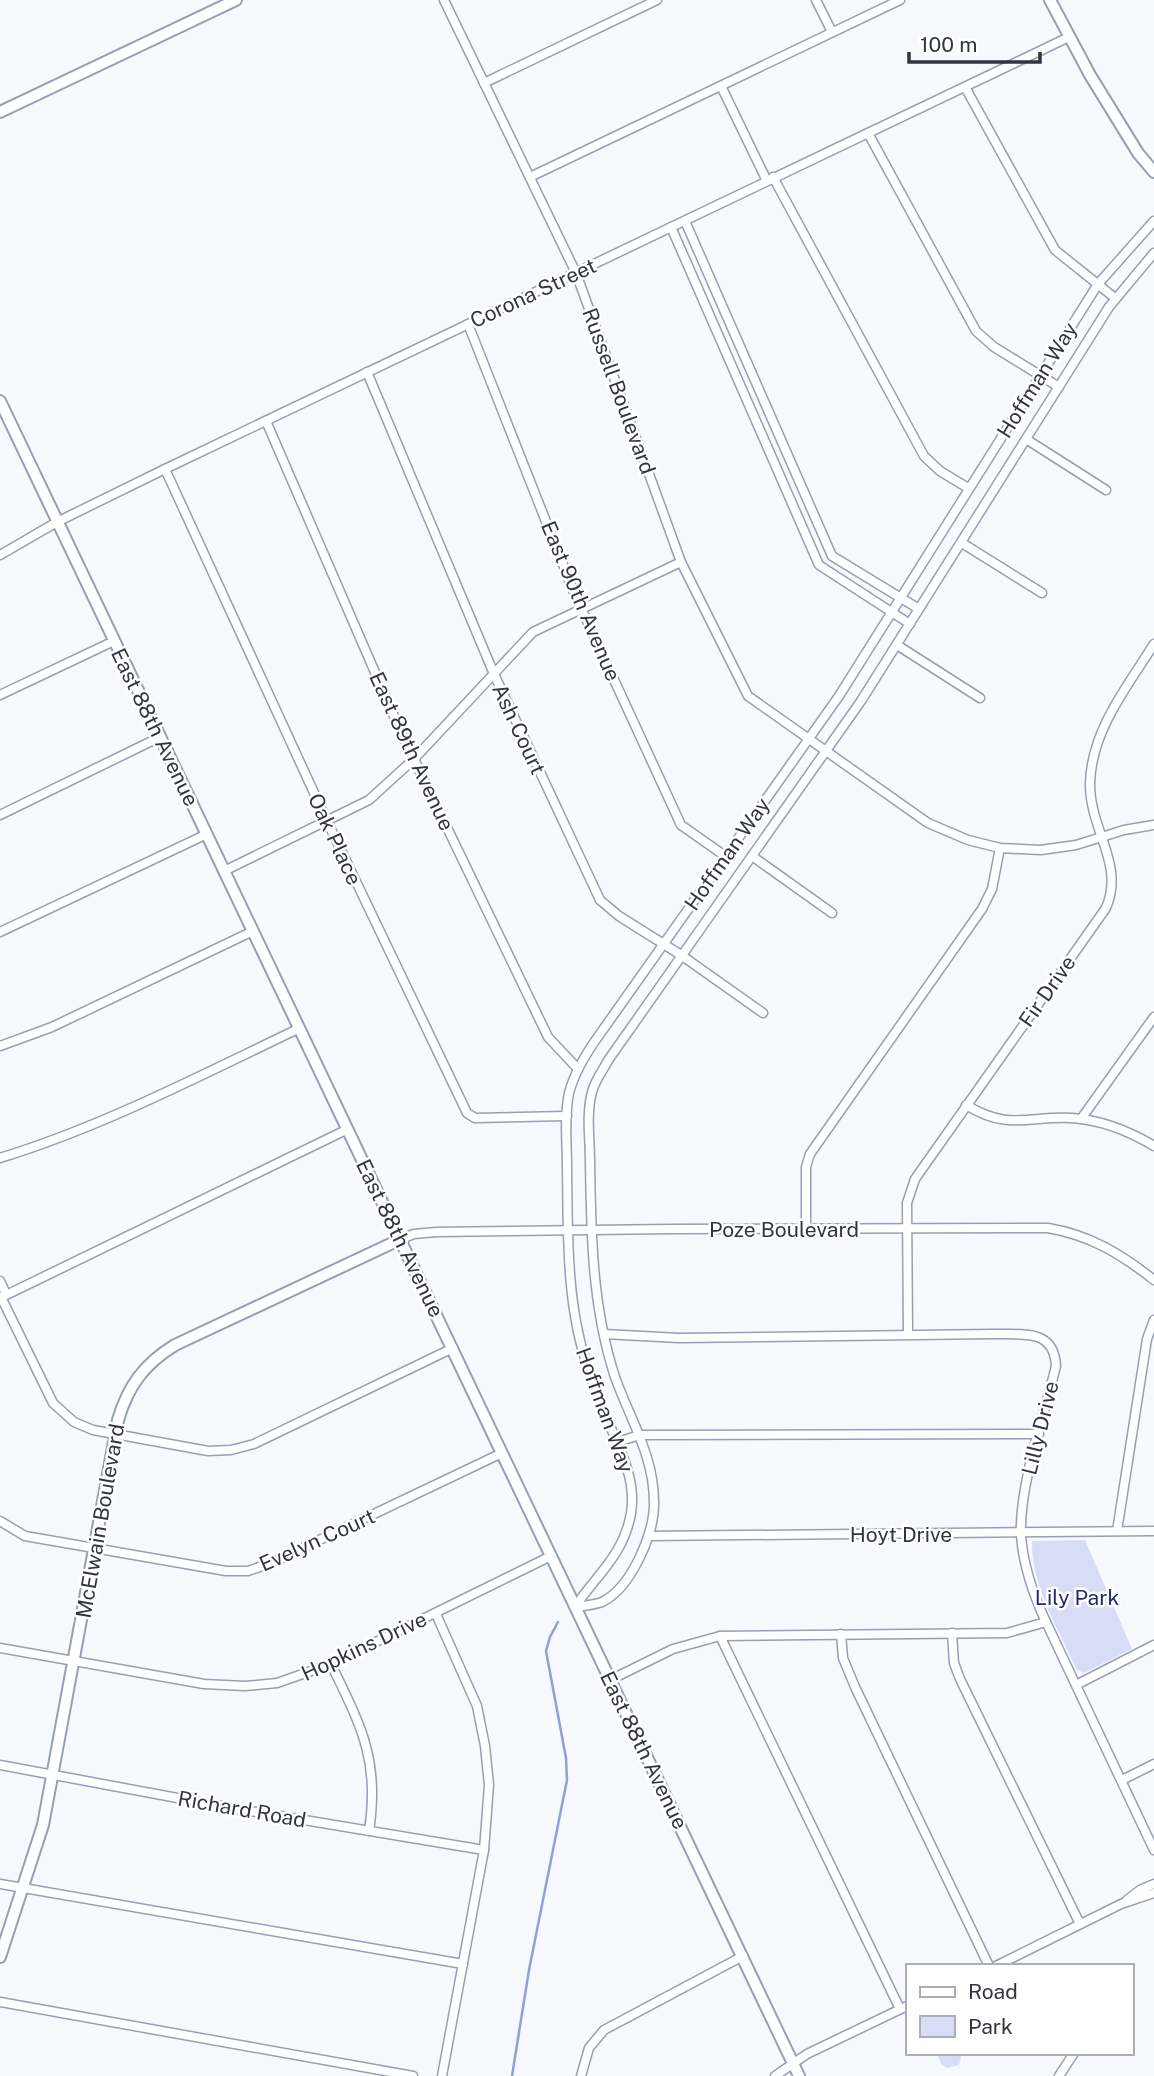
<svg xmlns="http://www.w3.org/2000/svg" width="1154" height="2076" viewBox="0 0 1154 2076" font-family="'Public Sans',sans-serif">
<style>
.green{fill:#d6ddf5}
.lines{fill:none;stroke-linecap:round;stroke-linejoin:round}
.stream{stroke:#90a0d7;stroke-width:2.5}
.street-casing{stroke:#969eb9;stroke-width:11}
.secondary-casing{stroke:#969eb9;stroke-width:14}
.street{stroke:#fff;stroke-width:8}
.secondary{stroke:#fff;stroke-width:10}
.labels{text-anchor:middle;dominant-baseline:central;stroke-width:5;stroke-linejoin:round;paint-order:stroke}
.street-label{font-size:21px;fill:#323540;stroke:#fff}
.park-label{font-size:21px;fill:#20296a;stroke:#fff}
</style>
<rect width="100%" height="100%" fill="#f7f9ff"/>
<g class="green">
<path d="M1085 1540 1132 1649 1084 1673 1077 1670C1059 1630 1031 1586 1032 1541Z"/>
<path d="M937 2053H962L959 2065 947 2068 941 2064Z"/>
</g>
<g class="lines">
<path class="stream" d="M512 2076 529 1970 567 1780 566 1758 546 1651 550 1637 558 1622"/>
<g class="street-casing">
<g id="street">
<path d="M444 0 576 273 681 562 748 696 928 823 968 840 1000 848 1041 850 1076 845 1124 830 1154 825"/>
<path d="M816 0 832 32"/>
<path d="M484 83 657 0"/>
<path d="M721 86 767 181"/>
<path d="M965 87 1055 250 1115 298"/>
<path d="M868 133 976 331 994 347 1059 387"/>
<path d="M530 177 900 0"/>
<path d="M773 177 924 456 940 471 968 488"/>
<path d="M685 221 832 556 919 609"/>
<path d="M671 227 819 565 910 624"/>
<path d="M468 324 575 595 681 825 725 856"/>
<path d="M367 372 494 674 600 900 619 916 681 955 763 1013"/>
<path d="M266 421 400 730 548 1037 578 1069"/>
<path d="M1026 439 1106 490"/>
<path d="M165 469 327 821 467 1113 475 1118 567 1116"/>
<path d="M962 543 1042 593"/>
<path d="M0 555 57 522 165 469 1069 37"/>
<path d="M897 645 980 698"/>
<path d="M0 695 114 641"/>
<path d="M0 815 160 737"/>
<path d="M752 856 832 913"/>
<path d="M224 871 369 800 414 759 533 632 681 562"/>
<path d="M0 932 207 834"/>
<path d="M0 1046 52 1027 253 931"/>
<path d="M966 1105C1009 1131 1027 1116 1072 1118 1101 1120 1129 1131 1154 1146"/>
<path d="M1081 1119 1154 1017"/>
<path d="M0 1158C104 1126 201 1075 300 1028"/>
<path d="M806 1230V1167L810 1154 982 909 992 889 1000 848"/>
<path d="M401 1239 414 1234 436 1232 672 1229 1048 1228C1090 1235 1121 1254 1154 1280"/>
<path d="M0 1281 6 1294"/>
<path d="M1 1297 53 1403 74 1422 93 1430 208 1451 231 1450 254 1444 453 1348"/>
<path d="M0 1298 348 1129"/>
<path d="M604 1334 679 1338 993 1334C1022 1335 1054 1328 1056 1366 1044 1415 1019 1486 1021 1535 1023 1566 1033 1594 1046 1622L1154 1850"/>
<path d="M908 1334 907 1203 915 1179 1106 908C1125 864 1090 831 1090 784 1091 731 1127 687 1154 644"/>
<path d="M617 1442 640 1435 1039 1434"/>
<path d="M0 1521 25 1536 226 1571H248L271 1563 502 1453"/>
<path d="M1117 1531 1147 1339 1154 1320"/>
<path d="M649 1536 1154 1531"/>
<path d="M575 1607C597 1574 624 1555 631 1513 637 1477 617 1444 604 1412 597 1396 591 1379 586 1362 566 1300 568 1231 567 1167 567 1143 564 1117 569 1093 574 1074 584 1057 595 1041L839 696 1098 284 1154 221"/>
<path d="M575 1607C583 1606 594 1605 602 1602 631 1588 655 1533 654 1502 654 1456 630 1419 615 1377 592 1307 591 1234 590 1161 590 1139 586 1114 592 1092 595 1080 603 1070 609 1059L861 701 1109 307 1154 253"/>
<path d="M436 1614 477 1706 485 1746 489 1785 484 1850 442 2076"/>
<path d="M952 1633 954 1663 960 1679 1080 1924"/>
<path d="M841 1634 843 1658 855 1687 989 1966"/>
<path d="M720 1636 900 2009"/>
<path d="M0 1648 204 1684 245 1686 277 1683 331 1664 551 1556"/>
<path d="M331 1664C361 1726 380 1760 369 1831"/>
<path d="M610 1680 673 1649 720 1636 1007 1633 1046 1622"/>
<path d="M1076 1685 1154 1645"/>
<path d="M0 1765 226 1807 484 1850"/>
<path d="M1122 1780 1154 1764"/>
<path d="M0 1884 463 1964"/>
<path d="M1127 1900 1140 1890 1154 1884"/>
<path d="M996 1966 1121 1904 1154 1893"/>
<path d="M0 2002 413 2076"/>
<path d="M581 2076 589 2048 604 2030 743 1956"/>
<path d="M775 2076 807 2054 907 2006"/>
<path d="M1059 2076 1074 2053"/>
</g>
</g>
<g class="secondary-casing">
<g id="secondary">
<path d="M1050 0 1090 75 1138 153 1154 172"/>
<path d="M0 112 236 0"/>
<path d="M0 401 799 2076"/>
<path d="M0 1957 43 1825 118 1420C128 1386 144 1364 175 1345L401 1239"/>
</g>
</g>
<use href="#street" class="street"/>
<use href="#secondary" class="secondary"/>
</g>
<g class="labels">
<g class="street-label">
<text transform="translate(533 293) rotate(-25)">Corona Street</text>
<text transform="translate(1037 380) rotate(-58)">Hoffman Way</text>
<text transform="translate(619 391) rotate(70)">Russell Boulevard</text>
<text transform="translate(581 601) rotate(67)">East 90th Avenue</text>
<text transform="translate(155 727) rotate(64)">East 88th Avenue</text>
<text transform="translate(519 729) rotate(65)">Ash Court</text>
<text transform="translate(412 751) rotate(65)">East 89th Avenue</text>
<text transform="translate(335 839) rotate(65)">Oak Place</text>
<text transform="translate(727 854) rotate(-55)">Hoffman Way</text>
<text transform="translate(1047 991) rotate(-55)">Fir Drive</text>
<text x="784" y="1229">Poze Boulevard</text>
<text transform="translate(400 1238) rotate(64)">East 88th Avenue</text>
<text transform="translate(605 1410) rotate(70)">Hoffman Way</text>
<text transform="translate(1040 1428) rotate(-76)">Lilly Drive</text>
<text transform="translate(100 1521) rotate(-80)">McElwain Boulevard</text>
<text x="901" y="1534">Hoyt Drive</text>
<text transform="translate(317 1540) rotate(-24)">Evelyn Court</text>
<text transform="translate(364 1646) rotate(-25)">Hopkins Drive</text>
<text transform="translate(644 1750) rotate(64)">East 88th Avenue</text>
<text transform="translate(242 1809) rotate(10)">Richard Road</text>
</g>
<g class="park-label">
<text x="1077" y="1597">Lily Park</text>
</g>
</g>
<rect x="906" y="1964" width="228" height="91" fill="#ffffff" stroke="#adaeb3" stroke-width="2"/>
<rect x="920" y="1987" width="35" height="10" fill="#ffffff" stroke="#adaeb3" stroke-width="2"/>
<text x="968" y="1999" font-size="21" fill="#323540">Road</text>
<rect x="920" y="2016" width="35" height="21" fill="#d6ddf5" stroke="#adaeb3" stroke-width="2"/>
<text x="968" y="2034" font-size="21" fill="#323540">Park</text>
<path d="M909 52v10h131v-10" fill="none" stroke="#323540" stroke-width="3.5"/>
<text x="920" y="52" font-size="21" fill="#323540" stroke="#ffffff" stroke-width="5" paint-order="stroke">100 m</text>
</svg>
